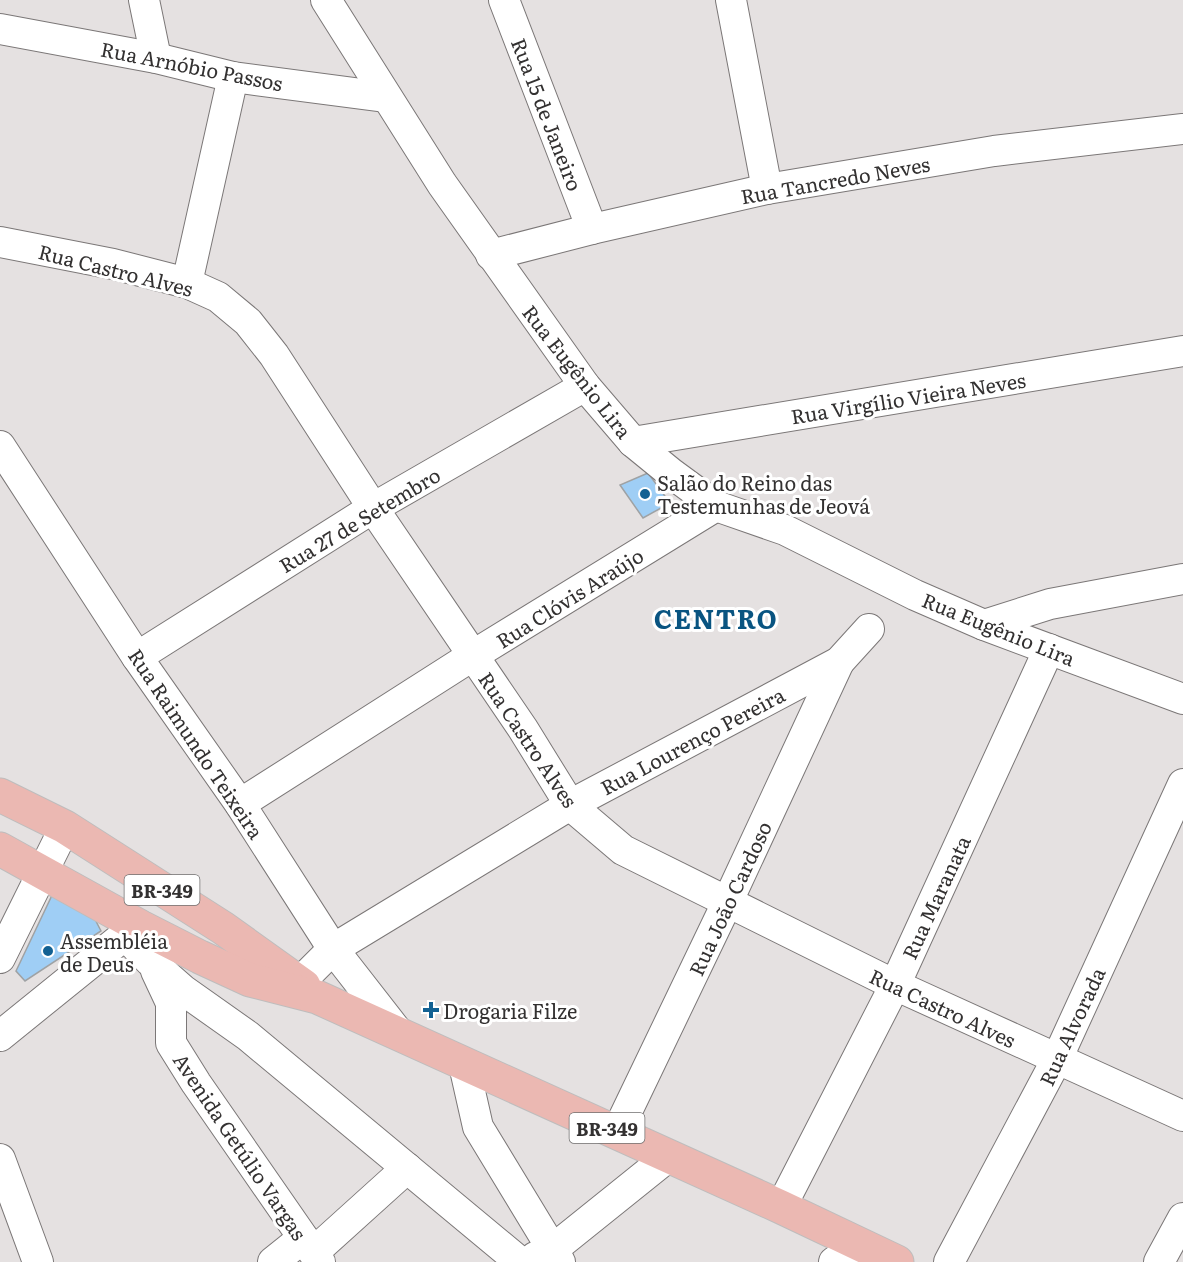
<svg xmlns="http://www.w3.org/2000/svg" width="1183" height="1262" viewBox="0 0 1183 1262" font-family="Literata,serif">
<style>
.building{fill:#9fcef5;stroke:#9fa2a4;stroke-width:1.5}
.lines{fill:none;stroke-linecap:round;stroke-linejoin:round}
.minor-casing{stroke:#7b7777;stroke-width:32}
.major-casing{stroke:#bebdbd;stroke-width:35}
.minor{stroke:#fff;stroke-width:30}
.major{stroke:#ebb8b2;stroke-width:33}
.poi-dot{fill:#126193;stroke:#fff;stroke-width:2}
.labels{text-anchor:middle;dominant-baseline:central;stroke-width:6;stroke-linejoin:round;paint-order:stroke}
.shield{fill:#fff;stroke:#706f6f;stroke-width:1.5}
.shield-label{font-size:18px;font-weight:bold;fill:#333131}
.street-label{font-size:20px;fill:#333131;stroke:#fff}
.poi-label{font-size:20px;fill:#333131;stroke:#fff;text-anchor:start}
.district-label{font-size:26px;font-weight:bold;letter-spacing:1.5px;fill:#095481;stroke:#fff}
</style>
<rect width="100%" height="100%" fill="#e5e1e1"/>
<g class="building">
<path d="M648 473 670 503 643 518 620 485Z"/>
<path d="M55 889 86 902 101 931 25 981 16 971Z"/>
</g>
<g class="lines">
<g class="minor-casing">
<g id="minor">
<path d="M144 0 156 58"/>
<path d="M326 0 442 184 585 386 633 442 671 473 716 506 785 530 915 595 984 625 1183 699"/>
<path d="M504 0 592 229"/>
<path d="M731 0 767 189"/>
<path d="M0 29 156 58 233 77 385 97"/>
<path d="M0 242 113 264 187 283 218 297 248 322 274 355 373 508 523 729 570 805 623 850 895 985 1183 1116"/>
<path d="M491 255 592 229 767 189 994 151 1183 129"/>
<path d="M187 283 233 77"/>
<path d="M633 442 1183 351"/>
<path d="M0 446 137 657 240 804 333 949 400 1035"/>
<path d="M984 625 1050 604 1183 579"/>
<path d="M137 657 373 508 585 386"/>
<path d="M240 804 472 656 716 506"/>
<path d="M125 935 150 961 183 990 248 1036 520 1262"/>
<path d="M0 958 65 827"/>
<path d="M156 971 171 1003V1043L196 1083 320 1262"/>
<path d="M291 991 333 949 570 805 839 662 869 629"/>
<path d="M0 1036 125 935 141 927"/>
<path d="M464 1065 478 1127 560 1262"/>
<path d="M617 1132 727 903 839 662"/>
<path d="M0 1159 38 1262"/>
<path d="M781 1207 895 985 1049 649"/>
<path d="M314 1252 407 1168"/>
<path d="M535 1257 552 1250 669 1156"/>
<path d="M273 1262 303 1238"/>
<path d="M834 1262 859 1245"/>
<path d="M949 1262 1057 1059 1183 784"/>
<path d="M1159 1262 1183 1218"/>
</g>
</g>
<g class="major-casing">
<g id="major">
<path d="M0 795 65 827 223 928 304 986"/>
<path d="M0 849 141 927 200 957 250 980 317 997 781 1207 897 1262"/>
</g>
</g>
<use href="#minor" class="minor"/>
<use href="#major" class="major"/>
</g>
<g class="poi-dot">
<circle cx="645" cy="494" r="6"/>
<circle cx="48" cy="951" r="6"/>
<path d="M428 1001h6v6h6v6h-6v6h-6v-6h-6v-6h6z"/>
</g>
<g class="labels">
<g class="shield">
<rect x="124.5" y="875" width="75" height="30" rx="4.5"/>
<rect x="569.5" y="1113" width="75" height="30" rx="4.5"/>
</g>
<g class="shield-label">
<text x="162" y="890">BR-349</text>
<text x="607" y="1128">BR-349</text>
</g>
<g class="street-label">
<text transform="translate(192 65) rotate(11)">Rua Arnóbio Passos</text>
<text transform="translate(548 114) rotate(69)">Rua 15 de Janeiro</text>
<text transform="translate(835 179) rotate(-10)">Rua Tancredo Neves</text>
<text transform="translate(116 269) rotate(14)">Rua Castro Alves</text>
<text transform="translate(578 371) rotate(52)">Rua Eugênio Lira</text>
<text transform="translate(908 397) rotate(-9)">Rua Virgílio Vieira Neves</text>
<text transform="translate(359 519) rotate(-31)">Rua 27 de Setembro</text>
<text transform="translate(569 597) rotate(-32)">Rua Clóvis Araújo</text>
<text transform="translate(999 628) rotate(22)">Rua Eugênio Lira</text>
<text transform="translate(529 739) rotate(56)">Rua Castro Alves</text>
<text transform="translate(692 740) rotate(-28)">Rua Lourenço Pereira</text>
<text transform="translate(197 743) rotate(56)">Rua Raimundo Teixeira</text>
<text transform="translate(935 897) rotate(-65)">Rua Maranata</text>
<text transform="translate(729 898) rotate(-65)">Rua João Cardoso</text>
<text transform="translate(943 1007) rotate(25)">Rua Castro Alves</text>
<text transform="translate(1071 1026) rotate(-65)">Rua Alvorada</text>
<text transform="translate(241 1146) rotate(56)">Avenida Getúlio Vargas</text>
</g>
<g class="poi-label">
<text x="657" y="482">Salão do Reino das<tspan x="657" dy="23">Testemunhas de Jeová</tspan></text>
<text x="60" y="940">Assembléia<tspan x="60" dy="23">de Deus</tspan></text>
<text x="443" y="1010">Drogaria Filze</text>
</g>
<g class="district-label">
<text x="716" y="617">CENTRO</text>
</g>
</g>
</svg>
